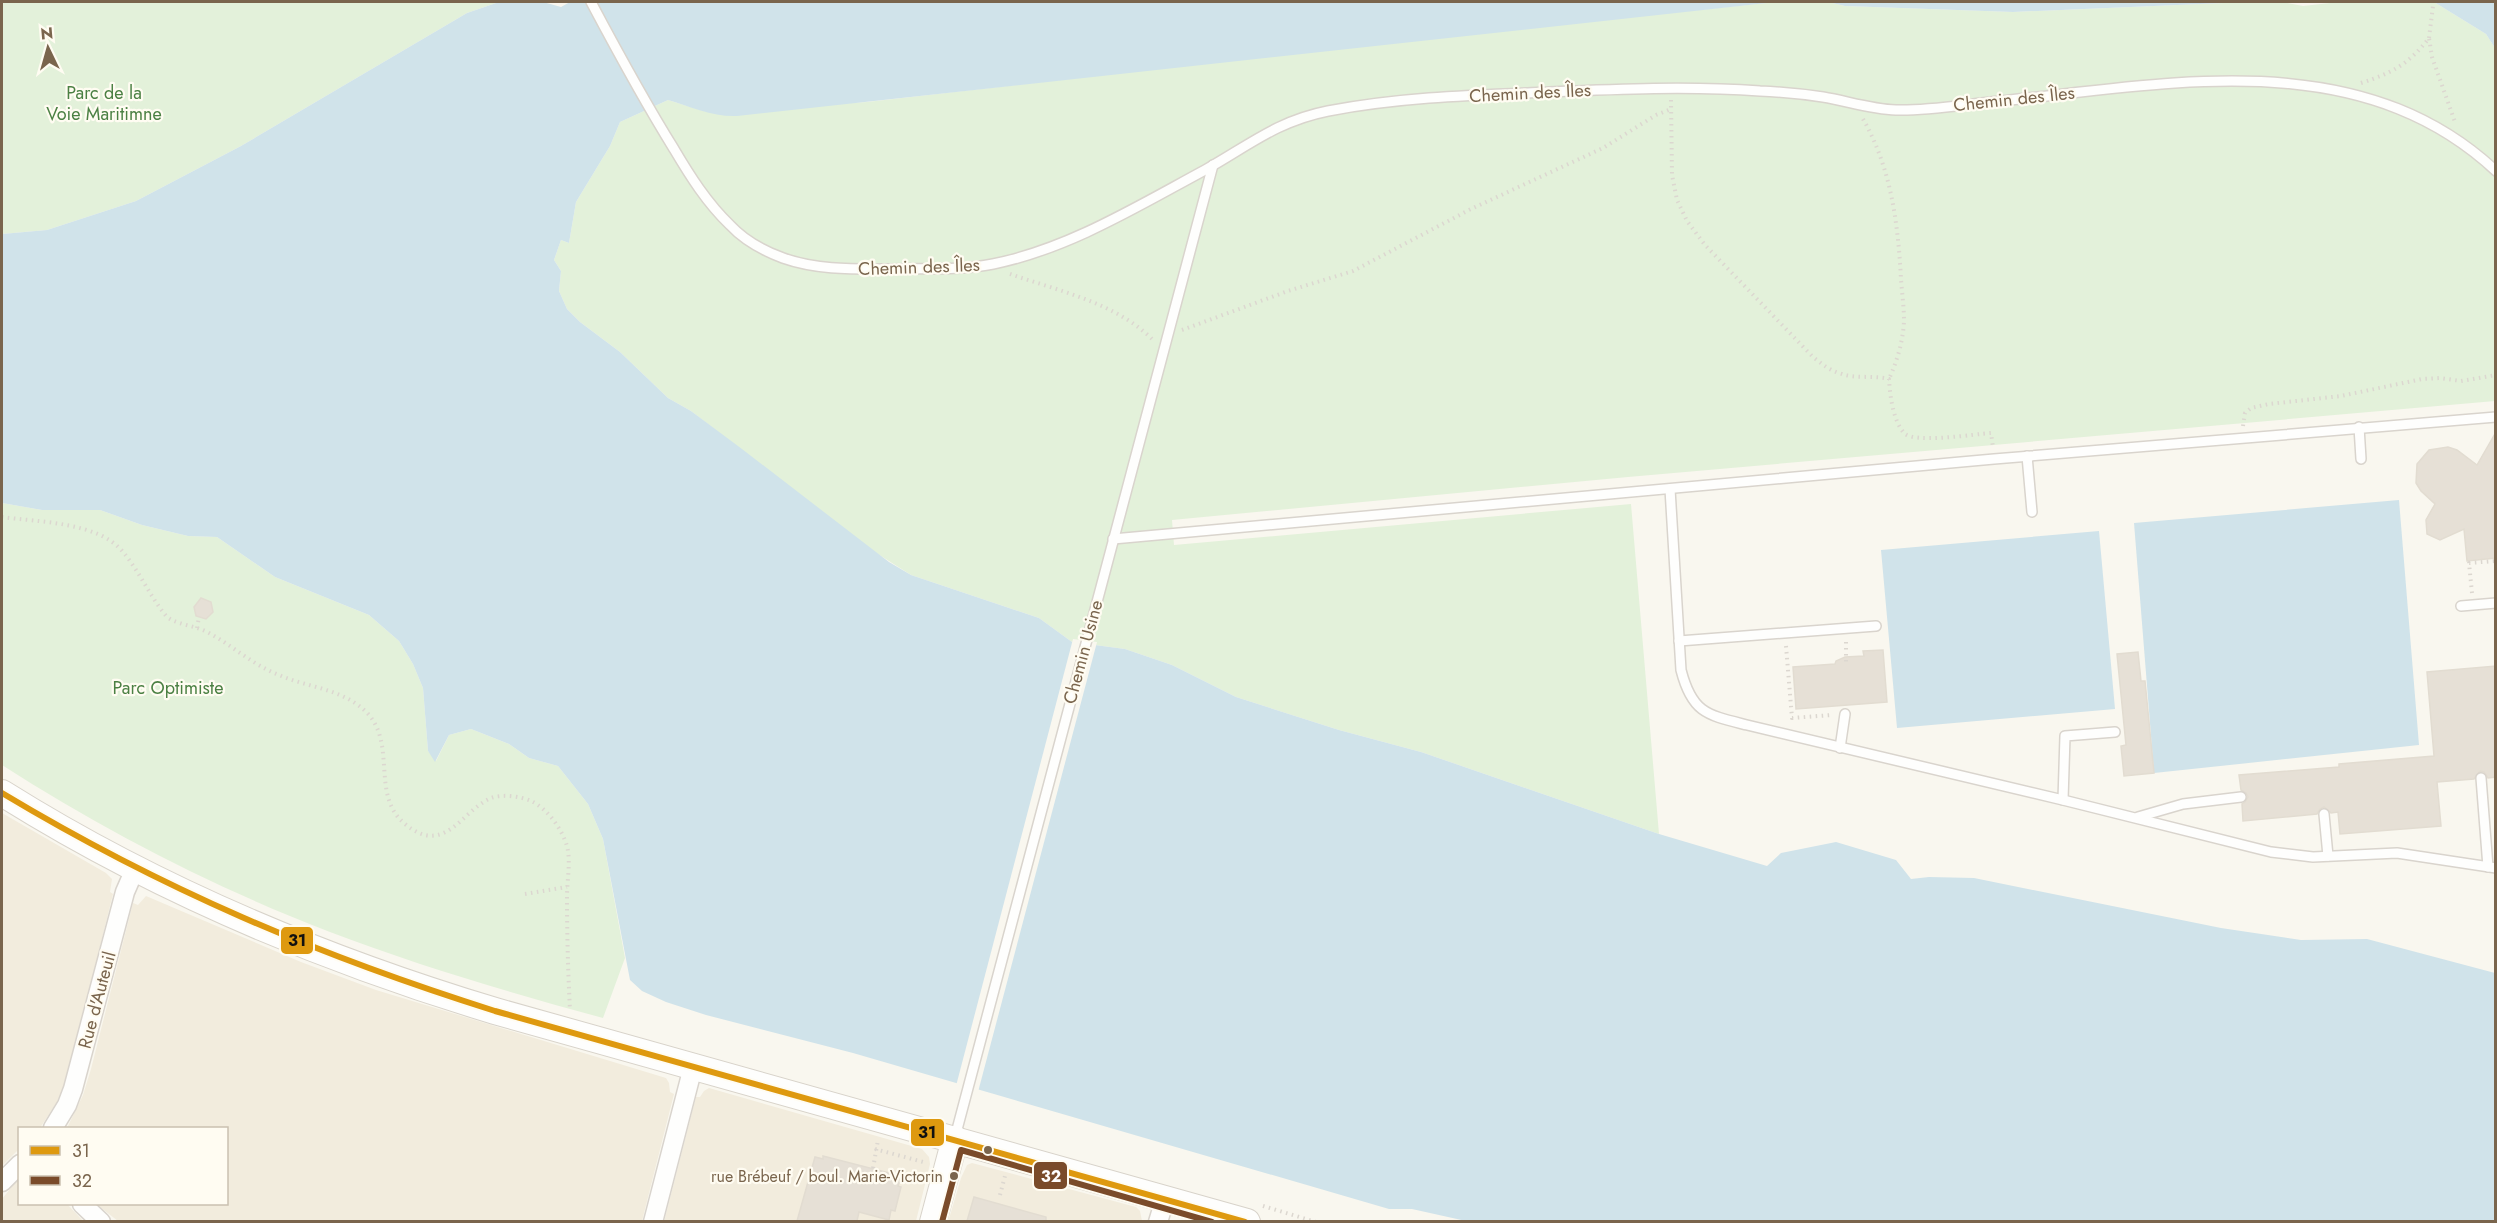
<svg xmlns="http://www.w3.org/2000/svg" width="2497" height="1223" viewBox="0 0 2497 1223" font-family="Jost,sans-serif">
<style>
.residential{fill:#f2ecdd}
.green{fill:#e3f1da}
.water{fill:#d0e3ea}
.pier{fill:#f9f7ef}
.building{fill:#e6e0d6;stroke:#e2dcd1;stroke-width:1.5}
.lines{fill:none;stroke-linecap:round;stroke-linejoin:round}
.lane-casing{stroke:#d9d4cd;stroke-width:12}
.street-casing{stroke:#d9d4cd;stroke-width:21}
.secondary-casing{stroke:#d8d3ca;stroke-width:28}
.path{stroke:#dcd7d0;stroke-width:4;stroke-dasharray:1.5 4.5;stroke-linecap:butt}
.lane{stroke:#fefefd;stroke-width:9}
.street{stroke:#fefefd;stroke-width:18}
.secondary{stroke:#fefefd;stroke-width:26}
.bus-1-casing{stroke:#fffcf2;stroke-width:10}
.bus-2-casing{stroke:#fffcf2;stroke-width:10}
.bus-1{stroke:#de990f;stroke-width:6}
.bus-2{stroke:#7a4b2a;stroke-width:6}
.bus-dot{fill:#7a654d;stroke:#fffcf2;stroke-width:2}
.labels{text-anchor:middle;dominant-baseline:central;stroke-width:4.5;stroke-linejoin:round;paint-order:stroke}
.bus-label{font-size:16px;fill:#7a654d;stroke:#fffcf2;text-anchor:end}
.park-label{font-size:18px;fill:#4b8043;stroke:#fffcf2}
.street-label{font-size:18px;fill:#7a654d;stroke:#fffcf2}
.line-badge{stroke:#fffcf2;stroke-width:2}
.badge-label{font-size:16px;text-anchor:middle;font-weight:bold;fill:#fff}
.pale-badge-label{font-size:16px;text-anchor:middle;font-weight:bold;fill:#111}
</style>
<rect width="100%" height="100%" fill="#f9f7ef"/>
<g class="residential">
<path d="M2 813 106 873 112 879 110 892 113 894 66 1083 57 1102 40 1128H20L19 1149 2 1166Z"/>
<path d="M146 896 301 962 376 990 666 1078 669 1083 670 1092 674 1094 642 1221H118L96 1204H226V1128H67L83 1095 91 1069 133 903 138 905Z"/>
<path d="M709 1088 922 1149 929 1157 930 1164 916 1221 664 1222 696 1097H700L704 1091Z"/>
<path d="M972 1163 1136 1207 1140 1211 1142 1221 948 1222 961 1178 967 1165Z"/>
<path d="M19 1178 20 1204H67L83 1221H2V1199Z"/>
</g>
<g class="green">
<path d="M2 2H499L467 13 241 146 136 201 47 230 2 234Z"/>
<path d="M1776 2H1828L1845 6 2013 12 2247 2H2282L2303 6 2339 2H2434L2486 34 2495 48V401L1628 477 1172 520 1174 545 1631 504 1659 834 1421 752 1339 730 1236 697 1172 665 1125 649 1072 642 1039 618 911 575 870 549 691 411 668 398 620 352 580 322 567 309 559 291 561 271 554 260 561 240 569 243 576 202 610 146 620 122 668 100 707 112 867 102 1444 36Z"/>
<path d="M2 503 42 510H100L142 525 188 536 217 537 275 577 369 615 399 641 413 664 423 688 428 751 436 761 449 735 471 729 509 744 529 758 558 766 588 804 603 839 625 958 603 1018C511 993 419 966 330 932 215 888 105 831 2 765Z"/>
</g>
<g class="water">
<path d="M499 2H543L561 7 570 2H1776L737 116C713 117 691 107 668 100L620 122 610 146 576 202 569 243 561 240 554 260 561 271 559 291 567 309 580 322 620 352 668 398 691 411 742 449 889 562 911 575 1039 618 1072 642 1125 649 1172 665 1236 697 1339 730 1421 752 1659 834 1767 866 1781 853 1836 842 1896 860 1911 879 1929 877 1974 878 2221 928 2301 940 2367 939 2495 973V1221H1466L1412 1209H1389L853 1053 706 1015 666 1002 642 991 630 980 603 839 588 804 558 766 529 758 509 744 471 729 449 735 435 762 428 751 423 688 413 664 399 641 369 615 275 577 217 537 188 536 142 525 100 510H42L2 503V234L47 230 136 201 241 146 467 13Z"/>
<path d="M1828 2H2247L2013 12 1845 6Z"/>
<path d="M2434 2H2495V48L2486 34Z"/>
<path d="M2399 500 2419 745 2154 773 2134 523Z"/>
<path d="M2099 531 2115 709 1897 728 1881 550Z"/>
</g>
<path class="pier" d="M1073 639 1097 642 978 1092 956 1086Z"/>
<g class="building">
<path d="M2496 432V558L2467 561 2464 529 2440 540 2427 534 2426 520 2435 504 2421 491 2416 483 2417 464 2429 450 2448 447 2457 450 2477 465Z"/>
<path d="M201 598 211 602 213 612 206 619 196 616 194 607Z"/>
<path d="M1883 650 1887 702 1796 709 1793 667 1835 664 1836 661 1845 657 1864 656 1863 651Z"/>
<path d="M2138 652 2141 681H2145L2154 773 2124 776 2121 746 2126 745 2117 654Z"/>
<path d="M2496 666V777L2488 778 2484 772 2480 771 2474 779 2437 782 2441 826 2340 834 2338 812 2331 813 2324 807 2320 809 2317 814 2243 821 2242 804 2245 802 2248 797 2246 793 2241 790 2239 775 2339 767V764L2434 756 2427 672Z"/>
<path d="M823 1156 901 1176 898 1186 901 1187 895 1211 891 1210 889 1220 859 1212 857 1221H797L815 1157 823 1159Z"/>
<path d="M974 1197 1046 1217V1221H967Z"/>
</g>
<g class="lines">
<g class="lane-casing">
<g id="lane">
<path d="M591 2C617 51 644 101 674 149 690 176 707 203 730 225 744 240 764 251 783 258 817 270 853 269 888 269 923 268 958 271 993 264 1068 249 1138 206 1205 170 1248 146 1277 121 1328 111 1400 97 1475 95 1549 92 1619 89 1689 86 1760 91 1781 92 1802 94 1823 97 1847 101 1871 109 1896 110 1930 111 1966 104 2001 101 2168 84 2359 43 2496 171"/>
<path d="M2359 427 2361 459"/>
<path d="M2027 456 2032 512"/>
<path d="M1670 489 1681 670C1692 713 1707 715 1747 725L2063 800 2271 852 2313 857 2397 853 2496 868"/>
<path d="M1113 539 1994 459 2496 417"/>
<path d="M2461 606 2496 603"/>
<path d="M1679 641 1876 626"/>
<path d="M1840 748 1845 714"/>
<path d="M2481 778 2488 867"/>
<path d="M2063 800 2065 736 2115 732"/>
<path d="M2324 814 2328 856"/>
<path d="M2138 817 2183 804 2241 797"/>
<path d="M955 1137 1213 165"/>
</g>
</g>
<g class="street-casing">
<g id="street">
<path d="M53 1128 67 1105 73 1089 125 892 135 869"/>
<path d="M2 1182 20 1164"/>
<path d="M82 1204 101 1222"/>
<path d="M653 1222 693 1067"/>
<path d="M1158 1222 1165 1199"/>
</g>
</g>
<g class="secondary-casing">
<g id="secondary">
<path d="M2 793C155 889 322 959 495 1011L1247 1222"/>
<path d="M933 1222 955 1139"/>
</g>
</g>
<g class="path">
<path d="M2429 38 2433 6"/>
<path d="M2361 83C2392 73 2409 64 2429 38L2432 57 2455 122"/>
<path d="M1671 100 1672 175 1677 200 1687 221 1705 245 1813 357C1822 364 1830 371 1842 374 1856 379 1874 375 1889 379 1890 396 1893 420 1904 433 1914 444 1975 434 1991 433L1993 447"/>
<path d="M1863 119C1891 168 1898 223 1901 279 1902 293 1904 307 1904 321 1903 342 1897 361 1889 379"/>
<path d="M1010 274C1059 291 1117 303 1154 341"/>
<path d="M1182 330 1288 291 1353 271 1471 209 1603 148 1656 115 1671 109"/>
<path d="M2243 426 2245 413 2251 408 2269 404 2341 396 2422 379 2440 378 2461 381 2496 375"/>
<path d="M2 517C38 522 99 522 123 552 140 572 150 597 167 617 180 626 195 625 209 633 233 646 253 665 279 675 309 688 346 689 369 715 396 747 371 796 405 824 445 857 461 811 491 798 502 794 520 796 531 801 547 808 562 829 567 846 571 862 567 880 567 896 567 934 568 972 570 1010"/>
<path d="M2472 593 2469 563 2496 561"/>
<path d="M197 628 199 617"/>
<path d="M1846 642V662"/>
<path d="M1786 646 1792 718 1832 715"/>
<path d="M525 894 567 887"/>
<path d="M875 1149 927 1163"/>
<path d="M872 1174 878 1140"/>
<path d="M1000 1195 1005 1176"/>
<path d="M1263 1206 1316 1222"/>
</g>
<use href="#lane" class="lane"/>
<use href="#street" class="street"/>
<use href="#secondary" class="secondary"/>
<g class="bus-1-casing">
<path id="bus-1" d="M2 793C162 889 317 955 495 1011L1245 1222"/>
</g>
<g class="bus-2-casing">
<path id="bus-2" d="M942 1222 961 1150 1212 1222"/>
</g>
<use href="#bus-1" class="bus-1"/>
<use href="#bus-2" class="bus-2"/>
</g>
<g class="bus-dot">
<circle cx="988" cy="1150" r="5"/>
<circle cx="954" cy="1176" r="5"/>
</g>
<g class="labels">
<g class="bus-label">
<text x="943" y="1176">rue Brébeuf / boul. Marie-Victorin</text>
</g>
<g class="park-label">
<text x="104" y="93">Parc de la<tspan x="104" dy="21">Voie Maritimne</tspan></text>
<text x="168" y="688">Parc Optimiste</text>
</g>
<g class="street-label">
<text transform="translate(1530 93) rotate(-3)">Chemin des Îles</text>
<text transform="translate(2014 99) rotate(-6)">Chemin des Îles</text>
<text transform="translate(919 267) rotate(-2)">Chemin des Îles</text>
<text transform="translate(1083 652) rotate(-75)">Chemin Usine</text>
<text transform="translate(97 1000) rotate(-75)">Rue d'Auteuil</text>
</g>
</g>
<g class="line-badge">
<rect x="280" y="926" width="34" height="29" rx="6" fill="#de990f"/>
<rect x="910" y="1118" width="35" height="29" rx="6" fill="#de990f"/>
<rect x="1033" y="1161" width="35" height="29" rx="6" fill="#7a4b2a"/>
</g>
<g class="badge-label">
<text x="1051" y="1182">32</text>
</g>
<g class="pale-badge-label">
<text x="297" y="946">31</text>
<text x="927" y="1138">31</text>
</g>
<rect width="2497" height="1223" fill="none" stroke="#7a654d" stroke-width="6"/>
<rect x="18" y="1127" width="210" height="78" fill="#fffcf2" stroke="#cac0b0" stroke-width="1.5"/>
<rect x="30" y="1146" width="30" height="9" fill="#de990f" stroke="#cac0b0" stroke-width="1.5"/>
<text x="72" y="1157" font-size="18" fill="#7a654d">31</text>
<rect x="30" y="1176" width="30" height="9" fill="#7a4b2a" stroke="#cac0b0" stroke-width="1.5"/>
<text x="72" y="1187" font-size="18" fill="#7a654d">32</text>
<g transform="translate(48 48) rotate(355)" stroke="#fffcf2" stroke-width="4.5" paint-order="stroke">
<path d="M0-4.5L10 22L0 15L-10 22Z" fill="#7a654d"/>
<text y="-9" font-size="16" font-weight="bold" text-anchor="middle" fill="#7a654d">N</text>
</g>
</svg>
